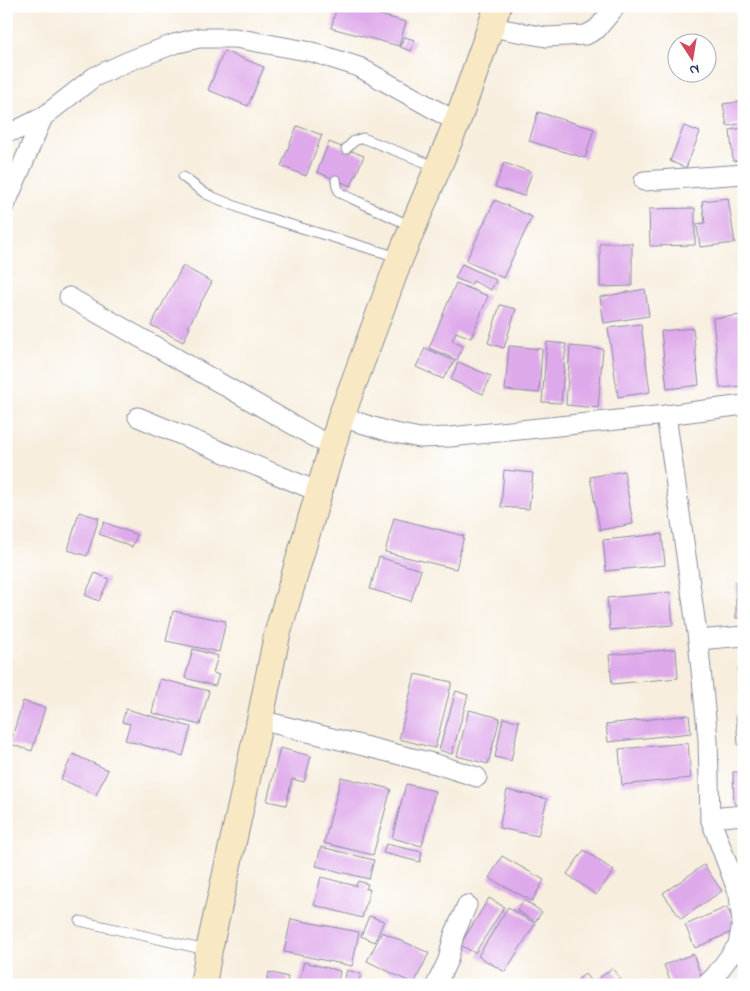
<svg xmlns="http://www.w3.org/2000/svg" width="750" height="991" viewBox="0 0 750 991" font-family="'Indie Flower',sans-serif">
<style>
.building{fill:#dea9ea}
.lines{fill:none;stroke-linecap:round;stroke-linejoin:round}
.service-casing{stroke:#898e9e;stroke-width:11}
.minor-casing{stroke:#898e9e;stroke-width:21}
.secondary-casing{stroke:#898e9e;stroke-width:28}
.service{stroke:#fff;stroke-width:9}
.minor{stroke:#fff;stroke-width:19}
.secondary{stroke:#f8e8c3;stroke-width:26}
</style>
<rect width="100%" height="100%" fill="#fff"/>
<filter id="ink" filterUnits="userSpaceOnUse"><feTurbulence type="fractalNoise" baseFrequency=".02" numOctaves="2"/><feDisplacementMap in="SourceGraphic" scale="10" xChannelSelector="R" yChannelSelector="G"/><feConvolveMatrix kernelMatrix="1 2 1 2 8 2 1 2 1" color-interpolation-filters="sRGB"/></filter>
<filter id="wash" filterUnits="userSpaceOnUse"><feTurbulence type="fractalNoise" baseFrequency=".0096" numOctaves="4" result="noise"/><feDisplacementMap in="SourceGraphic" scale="20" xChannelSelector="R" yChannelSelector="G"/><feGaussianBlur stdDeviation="1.12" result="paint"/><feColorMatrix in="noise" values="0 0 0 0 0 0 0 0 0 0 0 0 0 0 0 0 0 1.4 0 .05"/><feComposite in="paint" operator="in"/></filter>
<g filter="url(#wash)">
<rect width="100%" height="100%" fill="#f7eede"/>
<g id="blocks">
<g class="building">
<path d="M337 6H347L406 22 399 46 331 28Z"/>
<path d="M404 37 415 40 411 51 400 47Z"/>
<path d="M224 51 264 67 248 106 208 90Z"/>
<path d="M744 101V123L727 126 723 104Z"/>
<path d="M538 112 594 129 585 158 529 141Z"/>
<path d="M297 126 322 135 306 176 281 166Z"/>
<path d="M684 126 700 132 686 168 670 161Z"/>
<path d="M744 128V160L733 161 730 130Z"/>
<path d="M329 142 364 156 351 186 317 172Z"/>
<path d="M504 163 532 172 524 196 495 187Z"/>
<path d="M728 198 735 243 700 247 697 224 705 223 702 201Z"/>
<path d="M495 200 532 217 503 278 466 261Z"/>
<path d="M695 208V245L650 246 649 209Z"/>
<path d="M600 243H632V286L600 287Z"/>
<path d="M462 264 496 280 491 290 473 281 471 285 455 278Z"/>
<path d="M183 266 212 282 188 327 190 328 183 342 151 325Z"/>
<path d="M456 283 488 296 471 338 456 332 452 341 463 346 457 360 429 348Z"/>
<path d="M645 289 649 316 604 323 600 297Z"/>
<path d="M500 305 516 309 504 348 488 343Z"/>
<path d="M744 315V386L720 388 713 318Z"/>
<path d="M641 324 650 392 618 397 608 328Z"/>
<path d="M693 328 699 385 667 389 661 331Z"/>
<path d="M547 342 566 344 561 403 542 402Z"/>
<path d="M509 346 542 349 539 393 505 390Z"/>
<path d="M570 346 603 349 598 408 566 405Z"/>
<path d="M425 348 455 361 443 379 416 367Z"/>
<path d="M458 362 491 376 483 394 451 380Z"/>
<path d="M504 470 533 473 529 509 501 507Z"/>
<path d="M624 471 633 524 600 530 590 477Z"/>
<path d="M79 512 99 518 87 556 68 550Z"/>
<path d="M394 518 464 536 456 569 385 552Z"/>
<path d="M104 522 137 535 132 547 99 534Z"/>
<path d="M662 534 665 565 606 571 603 540Z"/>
<path d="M379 557 421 570 411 601 370 589Z"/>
<path d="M95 573 109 579 99 601 85 595Z"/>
<rect x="736" y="583" width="8" height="35"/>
<path d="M670 592 673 625 610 630 607 598Z"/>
<path d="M173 611 226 621 219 652 166 641Z"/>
<path d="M193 649 218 656 213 673 219 675 215 686 185 678Z"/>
<path d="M676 649 678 678 612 684 609 655Z"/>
<path d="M738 668H744V699H741Z"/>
<path d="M415 674 452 682 435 748 399 739Z"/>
<path d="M160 679 209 691 200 725 152 713Z"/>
<path d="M456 691 468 695 452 754 439 750Z"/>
<path d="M23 701 45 708 32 751 10 744Z"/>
<path d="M126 709 191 727 183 756 125 740 130 724 122 722Z"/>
<path d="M469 710 500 718 488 764 457 756Z"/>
<path d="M689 715 691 733 608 742 606 724Z"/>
<path d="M736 715H744V745H738Z"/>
<path d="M503 718 519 721 511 761 495 757Z"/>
<path d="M688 743 691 778 622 785 619 749Z"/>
<path d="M280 748 311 756 304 782 292 779 286 805 267 801Z"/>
<path d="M73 754 108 770 96 795 61 779Z"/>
<path d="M733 772H744V803L734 804Z"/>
<path d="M341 777 391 789 373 855 324 843Z"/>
<path d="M406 784 435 791 422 846 392 838Z"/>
<path d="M507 790 547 799 538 836 499 828Z"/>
<path d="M386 844 422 852 420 862 383 853Z"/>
<path d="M321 847 374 860 369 879 316 866Z"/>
<path d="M584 850 614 871 596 895 567 874Z"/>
<path d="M502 856 544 880 532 901 489 878Z"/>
<path d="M704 865 722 891 681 919 663 893Z"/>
<path d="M321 877 356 886 358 881 368 884 366 889H370L362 918 314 905Z"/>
<path d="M489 898 504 907 475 953 460 945Z"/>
<path d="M524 900 542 912 535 922 517 910Z"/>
<path d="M508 907 535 924 505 972 478 956Z"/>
<path d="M727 907 734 923 731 925 734 931 695 948 685 925Z"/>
<path d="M369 916 384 921 375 942 361 936Z"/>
<path d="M291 919 359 932 352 966 284 952Z"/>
<path d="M382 932 429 953 414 984 367 961Z"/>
<path d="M693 954 702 978 684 985H672L664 965Z"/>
<path d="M304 962 340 971 337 985H298Z"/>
<path d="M612 968 625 985H603L598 979Z"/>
<path d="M347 970 361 974 358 985H343Z"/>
<path d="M269 972 288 977 286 985H266Z"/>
<path d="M585 974 594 985H571Z"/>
</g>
</g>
</g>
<g filter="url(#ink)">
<use href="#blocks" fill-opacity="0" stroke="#898e9e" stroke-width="1"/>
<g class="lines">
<g class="service-casing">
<g id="service">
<path d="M346 149 354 141 363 138 437 167"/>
<path d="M183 177 206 194 252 213 398 257"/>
<path d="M336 180 337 187 340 193 411 226"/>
<path d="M80 921 206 950"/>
</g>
</g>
<g class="minor-casing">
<g id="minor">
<path d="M491 27 546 37 586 35 597 29 616 6"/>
<path d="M6 132 17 130 43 117 94 77 129 61 174 44 199 38H235L312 52 359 67 457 122"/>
<path d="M644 181 744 174"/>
<path d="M6 203 43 117"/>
<path d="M69 297 332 447"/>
<path d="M666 415 698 640 708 739 710 818 739 895 742 923 738 945 715 976 706 985"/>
<path d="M138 417 319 492"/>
<path d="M341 417 390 432 420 438 450 437 666 415 744 405"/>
<path d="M698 640 744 636"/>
<path d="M260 720 436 764 477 777"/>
<path d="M710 818 744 815"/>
<path d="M436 985 448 960 454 935 467 905"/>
</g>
</g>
<g class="secondary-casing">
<path id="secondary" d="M203 985 209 950 260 720 277 635 341 417 400 258 457 122 498 6"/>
</g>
<use href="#service" class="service"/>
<use href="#minor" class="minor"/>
<use href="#secondary" class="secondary"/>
</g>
</g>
<rect width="750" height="991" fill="none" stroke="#fff" stroke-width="25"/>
<g transform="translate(692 58) rotate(168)"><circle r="24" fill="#ffffff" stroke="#a4acbf"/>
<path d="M0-4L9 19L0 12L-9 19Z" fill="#d1495b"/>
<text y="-8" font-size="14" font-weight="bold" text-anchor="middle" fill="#1b2f5e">N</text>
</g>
</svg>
